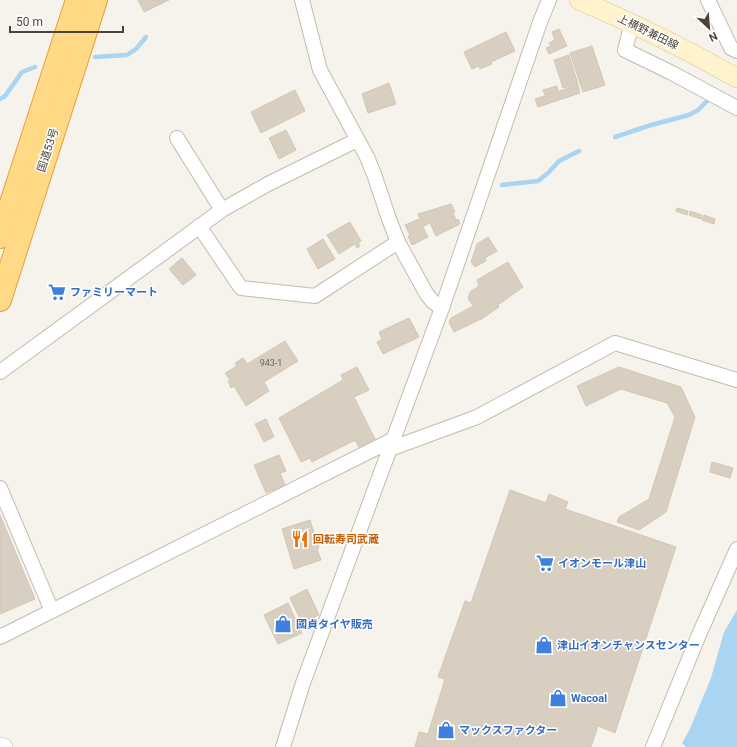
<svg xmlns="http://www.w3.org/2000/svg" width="737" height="747" viewBox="0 0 737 747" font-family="Roboto,'Noto Sans JP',sans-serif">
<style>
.water{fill:#a9d4f2}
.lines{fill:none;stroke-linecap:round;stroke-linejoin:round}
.stream{stroke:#a9d4f2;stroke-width:4.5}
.building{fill:#d8cfc1;stroke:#d3c7b4}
.minor-casing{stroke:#c2bbae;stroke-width:16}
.tertiary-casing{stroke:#c2bbae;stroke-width:18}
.secondary-casing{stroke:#d6c79b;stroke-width:20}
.trunk-casing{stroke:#e0a43c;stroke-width:24}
.minor{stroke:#fff;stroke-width:14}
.tertiary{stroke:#fff;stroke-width:17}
.secondary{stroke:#fff3cd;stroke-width:19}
.trunk{stroke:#ffd985;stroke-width:22}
.labels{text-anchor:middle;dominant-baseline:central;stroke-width:3;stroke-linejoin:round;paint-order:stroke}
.number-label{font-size:9px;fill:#6e675b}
.street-label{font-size:11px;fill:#4b4439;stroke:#fff}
.shop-label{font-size:11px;font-weight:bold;fill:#366cbe;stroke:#fff;text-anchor:start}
.food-label{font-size:11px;font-weight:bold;fill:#c56008;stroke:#fff;text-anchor:start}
</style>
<rect width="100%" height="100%" fill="#f6f3ec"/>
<path class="water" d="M737 610V747H686L682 743 689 731 711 678 724 632Z"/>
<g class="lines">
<g class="stream">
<path d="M95 57 127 55 136 49 146 37"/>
<path d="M0 99 5 96 22 72 35 67"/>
<path d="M615 137 651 125 689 115 698 110 708 100"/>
<path d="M502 185 538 181 548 173 559 161 579 151"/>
</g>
</g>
<g class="building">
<path d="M138 0H169L144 12Z"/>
<path d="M559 29 567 46 549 54 546 48 551 46 549 43 555 40 552 32Z"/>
<path d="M506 32 515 51 491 62 492 64 480 69 479 66 472 69 464 52Z"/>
<path d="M592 46 605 85 583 92 570 53Z"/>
<path d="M569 55 578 84 563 88 554 60Z"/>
<path d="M389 83 396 104 368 113 362 94Z"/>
<path d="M578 85 580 93 538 107 535 99Z"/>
<path d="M557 86 558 90 545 95 543 90Z"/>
<path d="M295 90 305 111 261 133 251 112Z"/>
<path d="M286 130 296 150 279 159 269 138Z"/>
<path d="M451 204 455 212 453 213 456 220 458 219 460 224 436 236 430 223 424 226 418 214Z"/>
<path d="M677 208 688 211 687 215 676 211Z"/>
<path d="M690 211 702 215 701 219 689 215Z"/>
<path d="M704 215 715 219 714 224 702 220Z"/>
<path d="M419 219 428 237 412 245 408 236 410 235 405 225Z"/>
<path d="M350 222 361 241 358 243 360 246 357 248 355 244 339 254 327 235Z"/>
<path d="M488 237 497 251 485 258 486 261 475 267 471 262 477 244Z"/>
<path d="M323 239 335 259 318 269 307 249Z"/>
<path d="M182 258 196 275 183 285 169 269Z"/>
<path d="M508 262 523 287 498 305 499 307 483 318 454 332 449 322 451 318 473 306 468 298 470 292 479 286 477 280Z"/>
<path d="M409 318 419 337 383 354 377 342 382 339 379 332Z"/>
<path d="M285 341 298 361 264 382 269 391 246 406 234 386 231 388 228 381 230 380 225 373 237 366 235 363 243 358 247 364Z"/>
<path d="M357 367 369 390 354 397 376 441 360 449 355 440 312 462 310 458 301 462 279 418 343 380 341 375Z"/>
<path d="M619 367 681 387 695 417 666 512 639 530 617 522 619 517 649 499 675 417 667 403 621 389 586 406 577 386Z"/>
<path d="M266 419 274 437 264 442 255 424Z"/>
<path d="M279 455 286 471 280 473 285 485 266 493 254 465Z"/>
<path d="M712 462 733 468 730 478 710 472Z"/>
<path d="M510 490 546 503 549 494 568 502 565 509 676 547 615 733 598 726 591 747H415L419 732 428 734 445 679 438 677 465 601 471 603Z"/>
<path d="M0 515 35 599 0 614Z"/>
<path d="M310 520 319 548 317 549 321 560 294 569 282 529Z"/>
<path d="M307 589 319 615 302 623 290 598Z"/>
<path d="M288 603 302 633 278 644 264 615Z"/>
</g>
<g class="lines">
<g class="minor-casing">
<g id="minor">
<path d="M302 0 320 70 367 157 374 174 389 219 398 242 426 293 433 302 442 308"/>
<path d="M708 0 731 48 737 51"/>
<path d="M632 23 625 50 672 73 737 108"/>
<path d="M177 138 222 210"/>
<path d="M199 226 241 288 315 296 398 242"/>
<path d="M0 372 222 210 268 184 357 140"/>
<path d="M390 449 477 417 615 343 737 380"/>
<path d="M0 488 52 611"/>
<path d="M0 637 394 439"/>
<path d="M283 747 303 683 442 308 540 22 549 0"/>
<path d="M653 747 698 637 737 549"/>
</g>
</g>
<g class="tertiary-casing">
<path id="tertiary" d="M0 746 4 747"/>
</g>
<g class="secondary-casing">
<path id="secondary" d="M579 0C633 23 686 49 737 78"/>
</g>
<g class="trunk-casing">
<g id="trunk">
<path d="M0 237 77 0"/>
<path d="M0 300 96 0"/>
</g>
</g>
<use href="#minor" class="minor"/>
<use href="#tertiary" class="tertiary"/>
<use href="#secondary" class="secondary"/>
<use href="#trunk" class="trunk"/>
</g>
<defs>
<g id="supermarket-bare" transform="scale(1.38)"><path d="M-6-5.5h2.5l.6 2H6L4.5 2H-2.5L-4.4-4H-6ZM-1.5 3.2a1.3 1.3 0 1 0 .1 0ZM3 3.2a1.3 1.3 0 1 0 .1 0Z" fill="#3f7fe0" stroke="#fff" stroke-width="2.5" paint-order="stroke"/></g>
<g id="restaurant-bare" transform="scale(1.38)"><path d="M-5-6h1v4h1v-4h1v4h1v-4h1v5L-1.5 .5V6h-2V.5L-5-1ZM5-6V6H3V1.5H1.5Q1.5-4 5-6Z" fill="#e8710a" stroke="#fff" stroke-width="2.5" paint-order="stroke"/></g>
<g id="shop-bare" transform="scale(1.38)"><path d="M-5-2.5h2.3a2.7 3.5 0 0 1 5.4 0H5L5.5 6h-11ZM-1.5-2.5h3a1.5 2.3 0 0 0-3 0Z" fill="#3f7fe0" stroke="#fff" stroke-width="2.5" paint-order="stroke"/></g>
</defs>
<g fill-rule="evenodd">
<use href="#supermarket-bare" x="57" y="292"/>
<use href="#restaurant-bare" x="300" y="539"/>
<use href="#supermarket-bare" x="545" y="563"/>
<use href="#shop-bare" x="283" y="624"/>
<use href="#shop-bare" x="544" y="645"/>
<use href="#shop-bare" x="558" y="698"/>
<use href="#shop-bare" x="446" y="730"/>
</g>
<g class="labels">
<g class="number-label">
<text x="271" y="363">943-1</text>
</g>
<g class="street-label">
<text transform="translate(648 32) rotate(26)">上横野兼田線</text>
<text transform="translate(48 150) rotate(-72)">国道53号</text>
</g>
<g class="shop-label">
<text x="70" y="292">ファミリーマート</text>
<text x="558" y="563">イオンモール津山</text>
<text x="296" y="624">國貞タイヤ販売</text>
<text x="557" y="645">津山イオンチャンスセンター</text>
<text x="571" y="698">Wacoal</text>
<text x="459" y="730">マックスファクター</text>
</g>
<g class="food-label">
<text x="313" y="539">回転寿司武蔵</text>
</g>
</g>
<g transform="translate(709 28) rotate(154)" stroke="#ffffff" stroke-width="3" paint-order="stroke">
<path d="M0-3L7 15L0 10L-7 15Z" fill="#4b4439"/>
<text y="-6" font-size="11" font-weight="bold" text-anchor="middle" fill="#4b4439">N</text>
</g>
<path d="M10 26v6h113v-6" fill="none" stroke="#4b4439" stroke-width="2"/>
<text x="16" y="26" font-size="12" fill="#4b4439" stroke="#ffffff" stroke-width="3" paint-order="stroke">50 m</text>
</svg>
